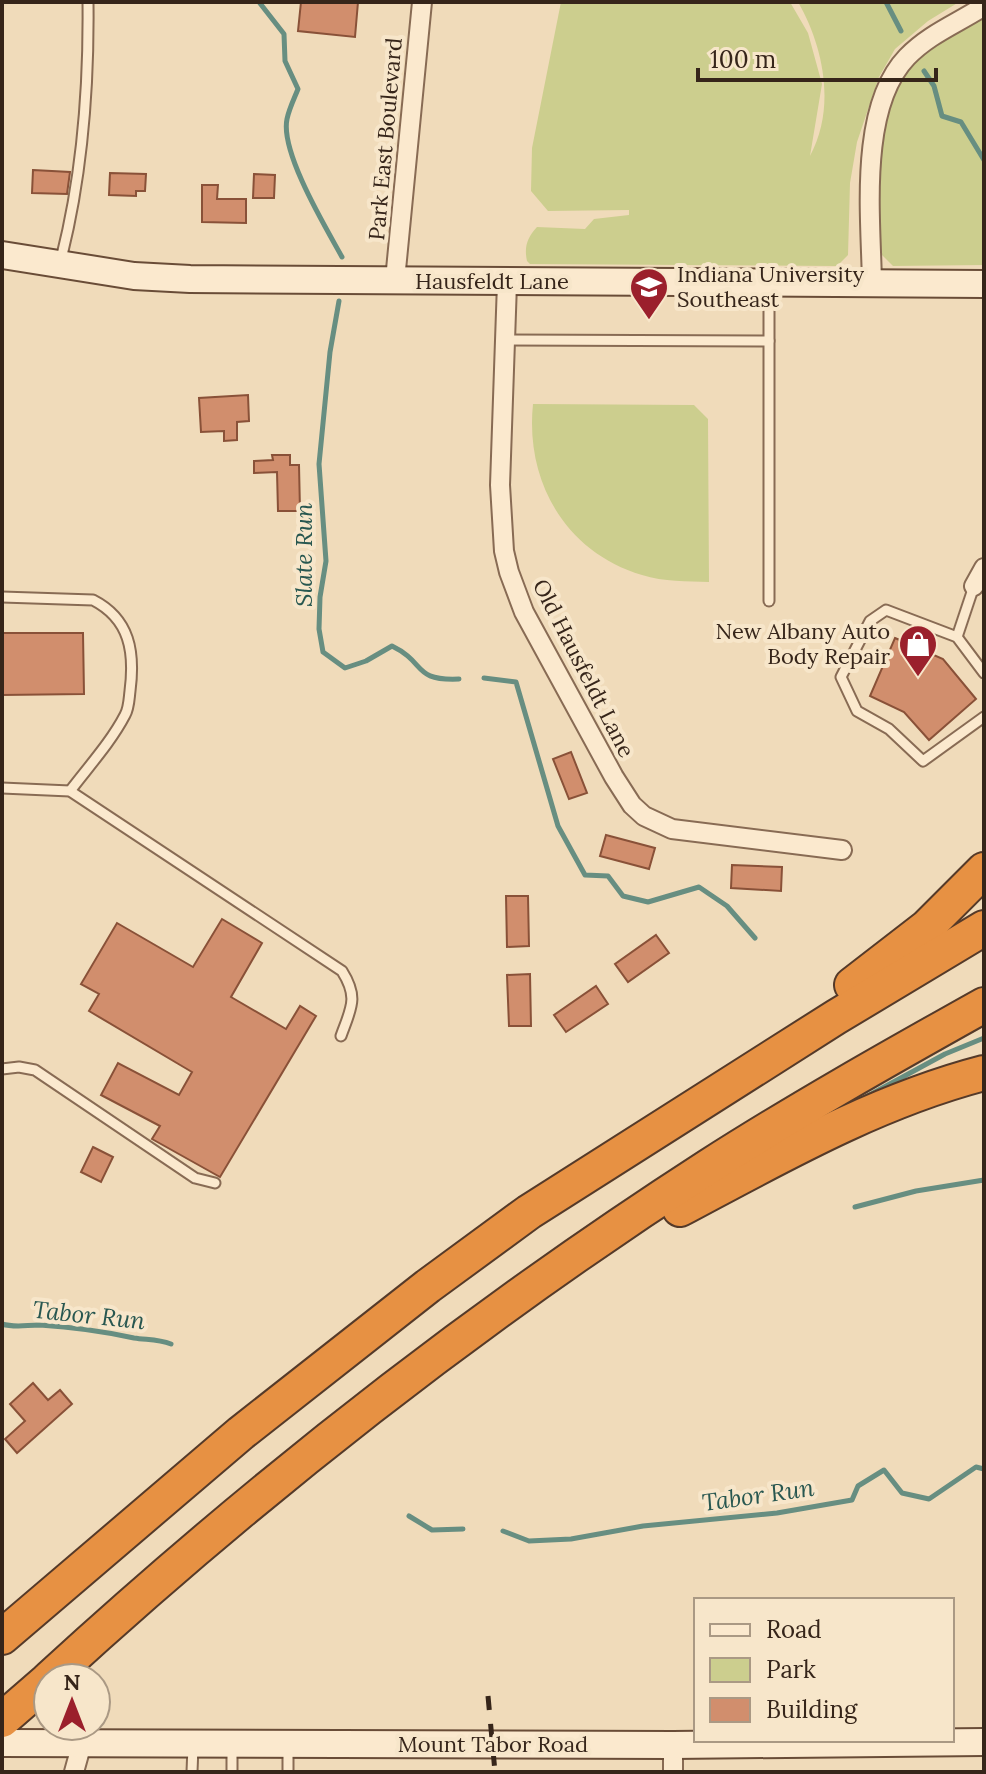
<svg xmlns="http://www.w3.org/2000/svg" width="986" height="1774" viewBox="0 0 986 1774" font-family="Lora,serif">
<style>
.green{fill:#ccce8e}
.lines{fill:none;stroke-linecap:round;stroke-linejoin:round}
.stream{stroke:#678e81;stroke-width:5}
.building{fill:#d18e6d;stroke:#895138;stroke-width:2}
.lane-casing{stroke:#886b54;stroke-width:13}
.street-casing{stroke:#886b54;stroke-width:22}
.secondary-casing{stroke:#694c37;stroke-width:30}
.highway-casing{stroke:#553a29;stroke-width:38}
.lane{stroke:#fbe9ce;stroke-width:9}
.street{stroke:#fbe9ce;stroke-width:18}
.secondary{stroke:#fbe9ce;stroke-width:26}
.highway{stroke:#e79143;stroke-width:34}
.rail{stroke:#36251a;stroke-width:5;stroke-dasharray:14 14;stroke-linecap:butt}
.labels{text-anchor:middle;dominant-baseline:central;stroke-width:8;stroke-linejoin:round;paint-order:stroke}
.street-label{font-size:22px;fill:#36251a;stroke:#f7e6ca}
.poi-label{font-size:22px;fill:#36251a;stroke:#f7e6ca;text-anchor:start}
.water-label{font-size:24px;font-style:italic;fill:#285750;stroke:#f7e6ca}
</style>
<rect width="100%" height="100%" fill="#f0dbba"/>
<g class="green">
<path d="M561 2H790L808 33 822 84 810 156C836 108 824 47 798 2H959L928 21 895 49 879 77 857 142 850 183 848 255 837 266 530 264 527 261C524 247 527 238 537 227L585 229 594 219 629 215V210L548 211 531 191 532 148Z"/>
<path d="M984 6V265L893 266 881 254 876 231 880 153 890 101 909 61Z"/>
<path d="M533 404 694 405 708 419 709 582C687 581 664 582 642 575 565 552 525 481 533 404Z"/>
</g>
<g class="lines">
<g class="stream">
<path d="M259 2 284 34 285 61 298 89C294 99 289 109 287 119 280 152 326 228 342 257"/>
<path d="M886 2 901 31"/>
<path d="M924 71 934 86 942 116 961 122 984 160"/>
<path d="M339 301 330 352 319 464 326 561 320 597 319 629 323 652 345 668 366 661 392 646C427 663 412 681 459 679"/>
<path d="M484 678 516 682 558 826 585 875 608 876 623 896 648 902 699 887 727 906 755 938"/>
<path d="M864 1098 945 1054 984 1038"/>
<path d="M855 1207 916 1191 984 1180"/>
<path d="M2 1324C15 1328 26 1325 40 1325 72 1327 102 1331 134 1338 147 1340 158 1339 171 1344"/>
<path d="M409 1516 432 1530 463 1529"/>
<path d="M503 1531 529 1541 571 1539 643 1526 777 1513 852 1500 858 1486 884 1470 902 1493 929 1499 976 1467 984 1469"/>
</g>
</g>
<g class="building">
<path d="M301 2H358L355 37 298 31Z"/>
<path d="M33 170 70 172 67 194 32 193Z"/>
<path d="M110 173 146 174 145 191H136V196L109 195Z"/>
<path d="M254 174 275 175 274 198H253Z"/>
<path d="M202 185H218L217 199H246V223L202 222Z"/>
<path d="M248 395 249 421 237 422V440L224 441V431L201 432 199 398Z"/>
<path d="M272 455H290V465H299L300 511H278L277 472 254 473V461L273 460Z"/>
<path d="M2 633H83L84 694 2 695Z"/>
<path d="M895 638 943 659 976 699 929 740 904 712 870 696Z"/>
<path d="M571 752 587 793 569 799 553 759Z"/>
<path d="M606 835 655 848 649 869 600 856Z"/>
<path d="M732 865 782 867 781 891 731 888Z"/>
<path d="M506 896H528L529 946 507 947Z"/>
<path d="M222 919 262 943 231 997 286 1029 300 1006 316 1016 220 1177 152 1139 160 1126 101 1095 118 1063 179 1095 192 1072 89 1011 99 994 81 984 117 923 193 967Z"/>
<path d="M656 935 669 953 628 982 615 964Z"/>
<path d="M530 974 531 1026H509L507 975Z"/>
<path d="M596 986 608 1004 566 1032 554 1015Z"/>
<path d="M93 1147 113 1157 101 1182 81 1172Z"/>
<path d="M33 1383 48 1400 60 1390 72 1404 17 1453 5 1439 25 1421 10 1404Z"/>
</g>
<g class="lines">
<g class="lane-casing">
<g id="lane">
<path d="M60 263C82 179 89 88 88 2"/>
<path d="M506 340 769 341"/>
<path d="M2 597 93 600C130 619 135 652 130 691 129 699 129 708 125 715 111 742 89 766 70 791"/>
<path d="M769 601V286"/>
<path d="M957 637 974 586"/>
<path d="M984 673 957 637 886 610 870 621 841 677 857 711 889 729 923 761 984 717"/>
<path d="M2 788 70 791 342 971C359 998 351 1008 341 1036"/>
<path d="M2 1069 19 1067 35 1070 195 1178 215 1183"/>
<path d="M232 1747V1772"/>
<path d="M192 1772 193 1746"/>
<path d="M288 1772V1747"/>
</g>
</g>
<g class="street-casing">
<g id="street">
<path d="M395 280 422 2"/>
<path d="M507 283 500 485 504 551 509 572 524 612 614 777 632 805 644 816 672 829 842 850"/>
<path d="M872 284C871 218 858 108 907 57 929 34 958 23 984 6"/>
<path d="M974 586 984 568"/>
<path d="M673 1745V1772"/>
<path d="M74 1772 82 1743"/>
</g>
</g>
<g class="secondary-casing">
<g id="secondary">
<path d="M2 255 134 276 190 279 984 284"/>
<path d="M2 1743 673 1745 984 1742"/>
</g>
</g>
<g class="highway-casing">
<g id="highway">
<path d="M852 985 927 927 984 870"/>
<path d="M680 1209C778 1157 876 1101 984 1073"/>
<path d="M2 1637 241 1433 428 1286 529 1212 836 1017 984 928"/>
<path d="M50 1678C255 1490 474 1318 708 1167 797 1110 891 1057 984 1005"/>
<path d="M2 1720 48 1680"/>
</g>
</g>
<use href="#lane" class="lane"/>
<use href="#street" class="street"/>
<use href="#secondary" class="secondary"/>
<use href="#highway" class="highway"/>
<path class="rail" d="M488 1696 495 1772"/>
</g>
<defs>
<g id="university-pin" transform="scale(2)"><path d="M0 17L-7.5 6A9.5 9.5 0 1 1 7.5 6Z" fill="#9b202c" stroke="#f7e6ca"/><path d="M0-5L7-2L0 1L-7-2ZM-4 1L0 2.5L4 1V4Q0 6-4 4Z" fill="#fff"/></g>
<g id="shop-pin" transform="scale(2)"><path d="M0 17L-7.5 6A9.5 9.5 0 1 1 7.5 6Z" fill="#9b202c" stroke="#f7e6ca"/><path d="M-5-2.5h2.3a2.7 3.5 0 0 1 5.4 0H5L5.5 6h-11ZM-1.5-2.5h3a1.5 2.3 0 0 0-3 0Z" fill="#fff"/></g>
</defs>
<g fill-rule="evenodd">
<use href="#university-pin" x="649" y="287"/>
<use href="#shop-pin" x="918" y="644"/>
</g>
<g class="labels">
<g class="street-label">
<text transform="translate(385 139) rotate(-85)">Park East Boulevard</text>
<text x="492" y="281">Hausfeldt Lane</text>
<text transform="translate(584 668) rotate(63)">Old Hausfeldt Lane</text>
<text x="493" y="1744">Mount Tabor Road</text>
</g>
<g class="poi-label">
<text x="677" y="274">Indiana University<tspan x="677" dy="25">Southeast</tspan></text>
<text x="890" y="631" text-anchor="end">New Albany Auto<tspan x="890" dy="25">Body Repair</tspan></text>
</g>
<g class="water-label">
<text transform="translate(303 555) rotate(-90)">Slate Run</text>
<text transform="translate(89 1315) rotate(6)">Tabor Run</text>
<text transform="translate(758 1495) rotate(-8)">Tabor Run</text>
</g>
</g>
<rect width="986" height="1774" fill="none" stroke="#36251a" stroke-width="8"/>
<rect x="694" y="1598" width="260" height="144" fill="#f7e6ca" stroke="#aa9984" stroke-width="2"/>
<rect x="710" y="1624" width="40" height="12" fill="#fbe9ce" stroke="#aa9984" stroke-width="2"/>
<text x="766" y="1638" font-size="24" fill="#36251a">Road</text>
<rect x="710" y="1658" width="40" height="24" fill="#ccce8e" stroke="#aa9984" stroke-width="2"/>
<text x="766" y="1678" font-size="24" fill="#36251a">Park</text>
<rect x="710" y="1698" width="40" height="24" fill="#d18e6d" stroke="#aa9984" stroke-width="2"/>
<text x="766" y="1718" font-size="24" fill="#36251a">Building</text>
<g transform="translate(72 1702)"><circle r="38" fill="#f7e6ca" stroke="#aa9984" stroke-width="2"/>
<path d="M0-6L14 30L0 20L-14 30Z" fill="#9b202c"/>
<text y="-12" font-size="22" font-weight="bold" text-anchor="middle" fill="#36251a">N</text>
</g>
<path d="M698 68v12h238v-12" fill="none" stroke="#36251a" stroke-width="4"/>
<text x="710" y="68" font-size="24" fill="#36251a" stroke="#f7e6ca" stroke-width="6" paint-order="stroke">100 m</text>
</svg>
